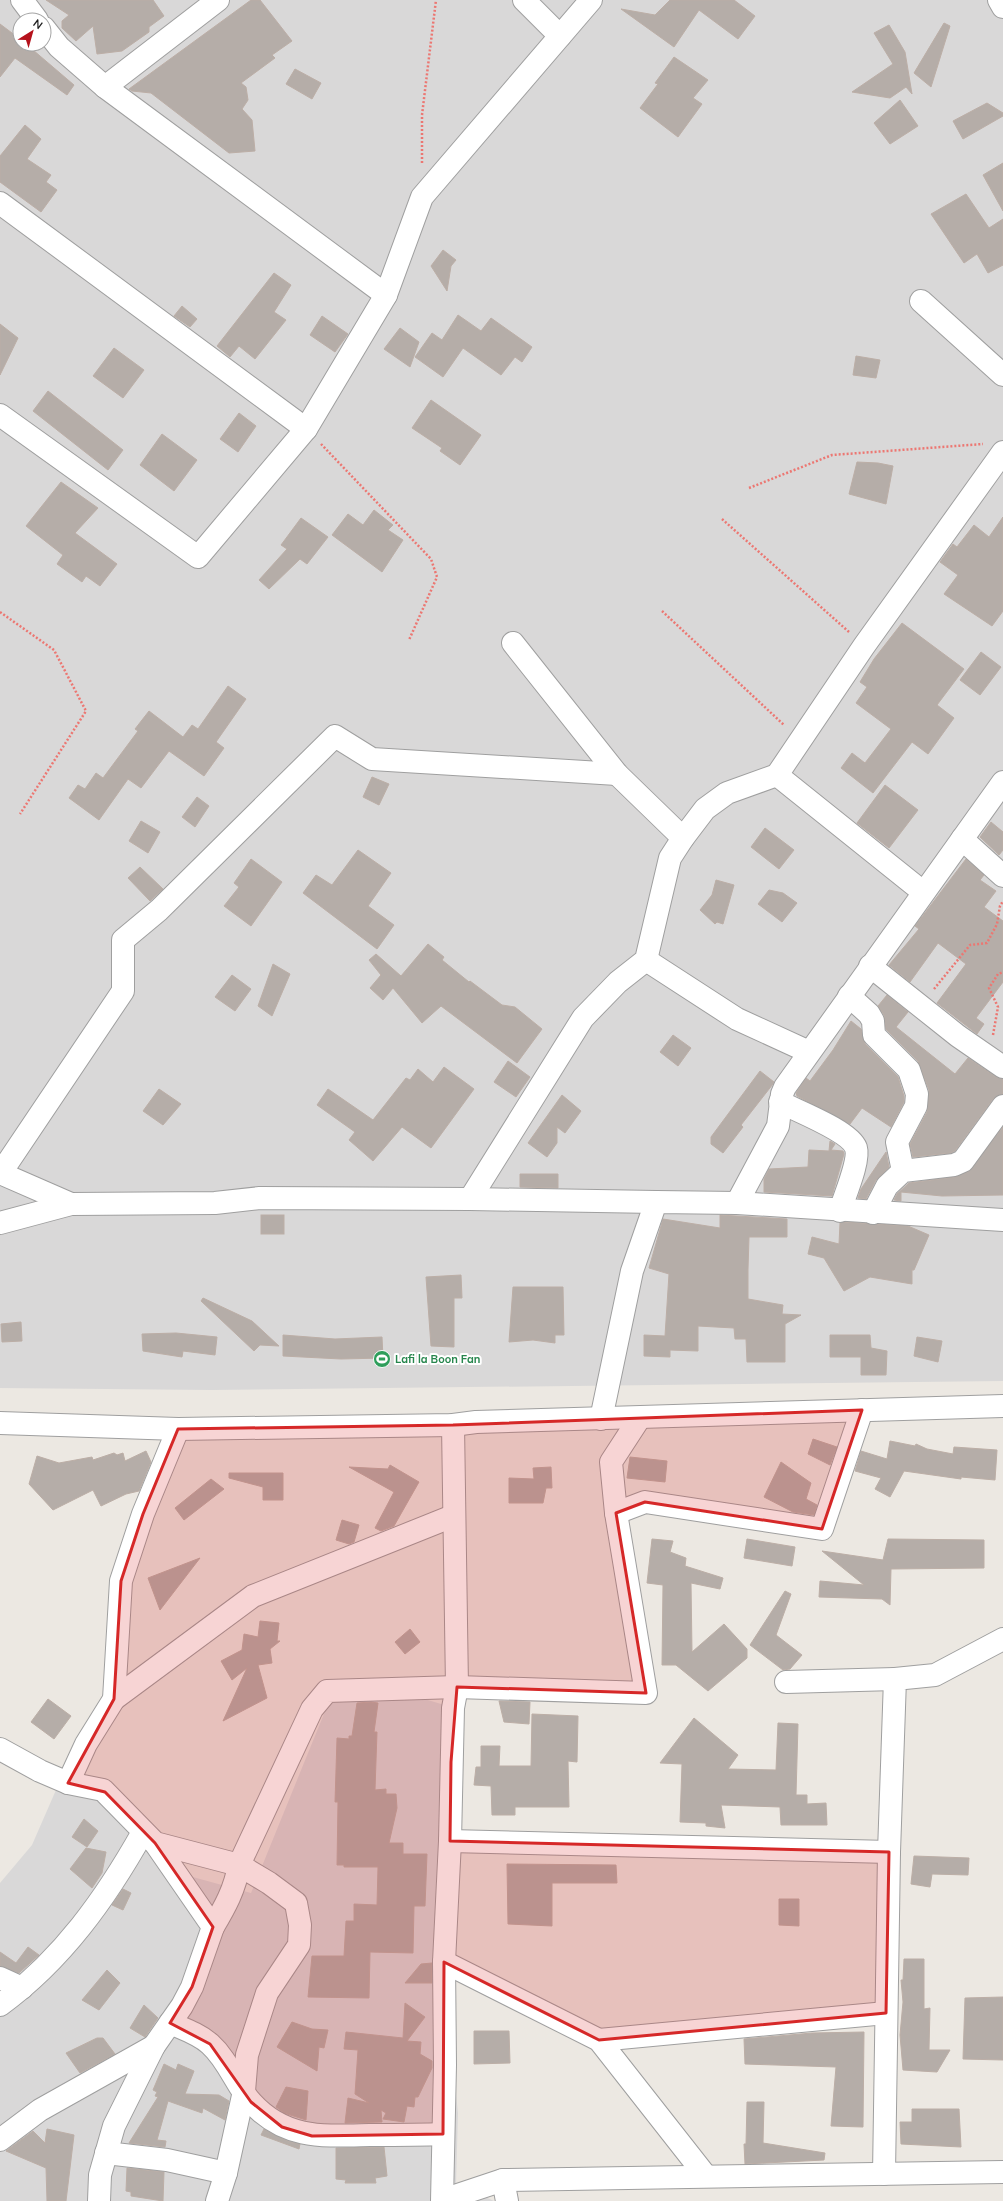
<svg xmlns="http://www.w3.org/2000/svg" width="1003" height="2201" viewBox="0 0 1003 2201" font-family="Mulish,sans-serif">
<style>
.residential{fill:#d9d8d8;fill-rule:evenodd}
.building{fill:#b5ada8;stroke:#bcaea6}
.lines{fill:none;stroke-linecap:round;stroke-linejoin:round}
.minor-casing{stroke:#9f9f9f;stroke-width:24}
.tertiary-casing{stroke:#9f9f9f;stroke-width:24}
.path{stroke:#ec7772;stroke-width:2.5;stroke-dasharray:2 2;stroke-linecap:butt}
.minor{stroke:#fff;stroke-width:22}
.tertiary{stroke:#fff;stroke-width:22}
.marked{fill:#d62828;fill-opacity:0.2;stroke:#d62828;stroke-width:3;stroke-linejoin:round}
.labels{text-anchor:middle;dominant-baseline:central;stroke-width:4;stroke-linejoin:round;paint-order:stroke}
.leisure-label{font-size:11px;font-weight:bold;fill:#27864d;stroke:#fff;text-anchor:start}
</style>
<rect width="100%" height="100%" fill="#ece8e2"/>
<g class="residential">
<path d="M0 0H1003V1381L212 1390 0 1388ZM20 20H44V44H20Z"/>
<path d="M384 1687 448 1706 449 2028 458 2113 456 2184 494 2201H0V1883L32 1845 56 1790 99 1791 182 1874 251 1893 330 1699Z"/>
</g>
<g class="building">
<path d="M46 0H153L164 16 149 27V32L122 51 97 54 93 26 76 41 62 28V21L69 15Z"/>
<path d="M251 0H260L292 41 272 55 275 58 241 83 246 87 248 100 242 109 252 120 255 151 229 153 151 93 132 91 129 89Z"/>
<path d="M670 0H734L755 16 738 39 699 10 674 47 621 9 655 15Z"/>
<path d="M944 23 950 26 931 87 914 73Z"/>
<path d="M0 24 20 39V44H26L74 85 67 95 15 58 0 77Z"/>
<path d="M889 25 905 52 912 94 906 87 890 98 852 92 893 64 874 33Z"/>
<path d="M674 57 708 80 693 98 702 104 678 137 640 108 658 84 655 83Z"/>
<path d="M295 69 321 83 312 99 286 84Z"/>
<path d="M900 100 918 126 890 144 874 123Z"/>
<path d="M987 103 1003 113V116L963 139 953 121Z"/>
<path d="M25 125 41 139 27 159 51 175 46 182 57 190 41 212 0 182V156Z"/>
<path d="M1003 163V211L983 175Z"/>
<path d="M966 194 989 228 1003 219V265L988 273 977 254 964 263 931 214Z"/>
<path d="M443 250 456 260 451 266 447 291 431 266Z"/>
<path d="M274 273 291 285 274 312 286 320 255 359 239 346 230 357 217 346Z"/>
<path d="M182 306 197 319 190 327 174 316Z"/>
<path d="M458 315 481 331 491 318 532 347 522 362 515 357 501 375 463 348 443 377 415 357 432 333 442 340Z"/>
<path d="M322 316 348 334 335 352 310 335Z"/>
<path d="M0 324 18 338 0 375Z"/>
<path d="M400 328 419 342 410 367 384 349Z"/>
<path d="M114 348 144 370 123 398 93 376Z"/>
<path d="M856 356 880 360 876 378 853 375Z"/>
<path d="M48 391 123 450 108 470 33 411Z"/>
<path d="M431 400 481 435 460 465 440 451 442 448 412 428Z"/>
<path d="M239 413 256 426 238 452 220 439Z"/>
<path d="M162 434 197 460 174 491 140 465Z"/>
<path d="M857 462 878 463 893 466 886 504 849 494Z"/>
<path d="M61 482 98 508 75 533 117 564 100 586 86 576 82 582 57 564 63 555 26 526Z"/>
<path d="M374 510 393 525 388 530 403 540 382 572 332 535 348 514 363 525Z"/>
<path d="M1003 517V611L992 626 944 594 958 575 940 562 953 544 957 547 974 525 989 537Z"/>
<path d="M301 518 328 537 307 564 300 559 269 589 259 580 287 549 281 545Z"/>
<path d="M902 623 964 669 937 705 954 718 928 754 912 742 873 793 841 768 852 753 865 763 891 729 856 703 867 687 860 682 874 659Z"/>
<path d="M981 652 1001 667 980 695 960 680Z"/>
<path d="M228 686 246 699 216 742 224 748 204 776 169 751 141 788 128 779 99 820 69 798 78 785 85 789 96 773 103 778 138 731 135 729 149 711 183 737 192 725 198 729Z"/>
<path d="M372 777 389 784 379 805 363 797Z"/>
<path d="M885 785 918 810 889 848 857 823Z"/>
<path d="M197 797 209 806 195 827 182 817Z"/>
<path d="M141 821 160 832 148 853 129 841Z"/>
<path d="M991 822 1003 832V850L999 855 980 837Z"/>
<path d="M765 828 794 850 779 869 751 847Z"/>
<path d="M358 850 391 873 368 906 394 925 377 949 303 893 316 875 332 885Z"/>
<path d="M251 859 282 882 251 926 224 906 239 887 234 883Z"/>
<path d="M966 859 984 875 980 880 996 891 984 907 1003 921V982L976 1018 984 1024 977 1034 937 1003 966 964 938 943 910 982 889 965 919 929 915 926Z"/>
<path d="M140 867 163 889 150 901 128 878Z"/>
<path d="M716 880 734 885 723 924 717 922 715 924 700 910 712 895Z"/>
<path d="M769 890 783 893 797 903 782 922 758 904Z"/>
<path d="M428 944 444 957 442 960 469 982 470 981 502 1005 515 1007 542 1029 517 1063 441 1006 422 1023 393 988 383 1000 370 988 381 975 369 960 376 954 401 976Z"/>
<path d="M273 964 290 974 272 1016 258 1006Z"/>
<path d="M232 975 251 989 235 1011 215 997Z"/>
<path d="M887 995 908 1012 896 1027 955 1074 968 1058 996 1077 1003 1079V1094L993 1099 955 1151 951 1153 913 1157 910 1144 927 1112 929 1090 918 1061 886 1029 884 1015 878 1006Z"/>
<path d="M851 1021 861 1029 865 1044 898 1077 904 1096V1102L891 1127 862 1108 850 1124 797 1096 796 1093 806 1078 810 1081 833 1050Z"/>
<path d="M673 1035 691 1048 678 1066 660 1052Z"/>
<path d="M508 1061 530 1077 516 1097 494 1082Z"/>
<path d="M444 1067 474 1089 431 1148 402 1127 373 1161 349 1140 355 1132 317 1105 328 1089 373 1120 406 1078 410 1080 418 1069 433 1082Z"/>
<path d="M760 1071 774 1082 773 1084 741 1125 743 1127 723 1153 711 1144V1137Z"/>
<path d="M159 1089 181 1104 163 1125 143 1111Z"/>
<path d="M562 1095 581 1111 565 1133 557 1127V1143L547 1157 528 1143Z"/>
<path d="M1003 1127V1195L942 1196 901 1192V1201L894 1200 897 1194 909 1183 955 1177 968 1172Z"/>
<path d="M830 1141 835 1144 831 1150 843 1151 844 1154 832 1196 764 1192V1179L769 1169 808 1167 809 1150 829 1151Z"/>
<path d="M886 1152 889 1167 876 1180 866 1199 858 1198 861 1189Z"/>
<path d="M520 1174H558V1188L520 1187Z"/>
<rect x="261" y="1215" width="23" height="19"/>
<path d="M720 1215 787 1219V1237H749L748 1269V1299L783 1305 782 1314 801 1315 785 1324V1362H747L746 1339H735L734 1328 698 1326V1351L670 1350V1357L644 1356V1335L665 1336 669 1274 649 1268 663 1219 720 1228Z"/>
<path d="M844 1222 908 1226 929 1235 914 1270H912V1284L870 1277 844 1291 824 1258 808 1254 812 1237 839 1244 840 1223Z"/>
<path d="M461 1275 462 1298H454V1347L431 1346 426 1277Z"/>
<path d="M513 1287H563L564 1335H555V1343L533 1340 509 1342Z"/>
<path d="M203 1298 252 1321 279 1346 260 1345 254 1351 201 1301Z"/>
<path d="M21 1322 22 1341 2 1342 1 1324Z"/>
<path d="M176 1333 217 1337 215 1355 183 1351 182 1357 143 1351 142 1334Z"/>
<path d="M283 1335 335 1339 382 1337 383 1358 341 1359 283 1356Z"/>
<path d="M830 1335H870L871 1348 887 1351 886 1375H861V1357H830Z"/>
<path d="M917 1337 942 1341 938 1362 914 1356Z"/>
<path d="M813 1439 837 1447 830 1465 808 1454Z"/>
<path d="M890 1441 915 1446 916 1444 927 1449 953 1454 954 1447 997 1450 995 1480 961 1477V1479L904 1471 890 1497 875 1489 881 1478 855 1471 861 1451 887 1459Z"/>
<path d="M146 1451 151 1462 139 1491 126 1494 101 1506 93 1490 53 1510 29 1484 37 1456 59 1463 92 1457 93 1460 114 1453 117 1455 123 1453 125 1461Z"/>
<path d="M630 1457 667 1461 665 1482 627 1478Z"/>
<path d="M781 1462 811 1483 806 1499 817 1505 814 1515 793 1512 764 1497Z"/>
<path d="M390 1465 419 1482 394 1526 381 1531 375 1528 394 1492 349 1467 388 1469Z"/>
<path d="M551 1467 552 1488H546L543 1503H509V1478L534 1479 533 1468Z"/>
<path d="M229 1473H283V1500H263V1487L229 1478Z"/>
<path d="M211 1479 224 1489 184 1520 175 1508Z"/>
<path d="M342 1520 359 1525 354 1542 349 1544 336 1540Z"/>
<path d="M652 1539 673 1541 670 1552 686 1558 685 1566 723 1578 720 1589 691 1583 692 1652 724 1624 747 1649V1658L708 1691 676 1665H662L663 1585 647 1583Z"/>
<path d="M747 1539 795 1547 792 1566 744 1558Z"/>
<path d="M888 1539 984 1540V1568L891 1569 890 1605 882 1599 819 1597 820 1581 864 1585 822 1551 883 1560Z"/>
<path d="M200 1558 160 1610 148 1578Z"/>
<path d="M785 1591 791 1594 776 1635 802 1655 790 1669 783 1670 750 1645Z"/>
<path d="M260 1621 279 1623 277 1641H280L270 1649 272 1663 258 1665 267 1698 223 1721 247 1668 232 1680 221 1661 242 1650 244 1634 258 1637Z"/>
<path d="M410 1629 420 1642 405 1654 395 1642Z"/>
<path d="M48 1699 71 1716 54 1739 31 1722Z"/>
<path d="M499 1701 530 1702 529 1724 504 1722Z"/>
<path d="M371 1702 378 1703 374 1732H377L375 1790 386 1789V1794H396L397 1808 389 1843H403V1854H427L425 1906H414L413 1953 370 1952 369 1998 308 1997 312 1956H344L346 1921H354V1904L377 1905 378 1867H344V1865H337L338 1802H335L337 1738 349 1739V1736H352L357 1703Z"/>
<path d="M532 1714 578 1716 577 1762 568 1761 569 1807H515V1815H492L491 1786 474 1785 476 1767H481V1746H500L499 1766H531Z"/>
<path d="M694 1718 738 1755 728 1769 776 1770 778 1723 798 1724 796 1795H807V1804L826 1803 827 1825H781L780 1807 721 1805 725 1828 706 1826V1823L680 1822 682 1764 660 1763Z"/>
<path d="M84 1819 98 1831 87 1847 72 1837Z"/>
<path d="M86 1848 106 1852 102 1873 92 1888 70 1869Z"/>
<path d="M914 1856 969 1858 968 1875 932 1874 930 1887 911 1884Z"/>
<path d="M507 1864 616 1865 617 1883H552V1926L508 1924Z"/>
<path d="M123 1889 131 1893 123 1910 112 1905Z"/>
<path d="M779 1899H799V1926L779 1925Z"/>
<path d="M28 1947 39 1955 19 1973 0 1966V1952L16 1963Z"/>
<path d="M904 1959H924V2009L930 2008 929 2050H950L937 2072 903 2070 900 2035 903 2002 901 1980H903Z"/>
<path d="M432 1963V1983H405L421 1964Z"/>
<path d="M107 1970 120 1983 99 2010 82 2000Z"/>
<path d="M1003 1997V2060L963 2059 965 1998Z"/>
<path d="M405 2003 425 2017 407 2041 421 2042 420 2054 432 2061V2068L418 2097H415L414 2107 407 2106 404 2122 383 2119 386 2113 381 2110 382 2122 345 2123 348 2098 369 2103 355 2094 358 2050 344 2049 346 2032 403 2038Z"/>
<path d="M144 2005 158 2018 145 2037 130 2028Z"/>
<path d="M292 2022 312 2029 328 2030 324 2048 319 2047 317 2071 277 2047Z"/>
<path d="M474 2031H509L510 2063 474 2064Z"/>
<path d="M864 2032 863 2127 831 2126 836 2067 745 2064 744 2039 812 2033Z"/>
<path d="M97 2038H103L115 2054 80 2073 66 2053Z"/>
<path d="M164 2064 176 2070 178 2064 194 2071 185 2094 219 2095 229 2101 225 2120 203 2108 202 2113 168 2101 157 2140 166 2141 165 2147 129 2143 158 2097 155 2096 157 2092 153 2090Z"/>
<path d="M286 2087 308 2091 306 2120 284 2113 276 2107Z"/>
<path d="M747 2102H764L763 2143 825 2153 824 2160 745 2164 744 2144H746Z"/>
<path d="M912 2109H959L961 2147 901 2144 900 2122H912Z"/>
<path d="M47 2129 74 2135 66 2201H47L46 2168 6 2151 33 2131 45 2143Z"/>
<path d="M264 2129 288 2141 300 2144 299 2149 261 2135Z"/>
<path d="M384 2147 387 2176 375 2178 376 2183H345L346 2180 336 2179V2148Z"/>
<path d="M127 2168 164 2172 163 2201 131 2196V2192L126 2191Z"/>
</g>
<g class="lines">
<g class="minor-casing">
<g id="minor">
<path d="M22 0 37 20"/>
<path d="M524 0 560 36"/>
<path d="M999 0 1003 7"/>
<path d="M44 28 59 47 105 87 386 295"/>
<path d="M105 87 218 0"/>
<path d="M0 203 306 429"/>
<path d="M921 301 1003 375"/>
<path d="M0 415 198 557 306 429 386 295 422 197 591 0"/>
<path d="M513 643 617 774 683 838"/>
<path d="M777 775 923 892"/>
<path d="M962 839 1003 876"/>
<path d="M646 960 737 1019 809 1052"/>
<path d="M870 966 958 1036 1003 1067"/>
<path d="M849 996 869 1014 873 1021 874 1035 909 1070 917 1094 916 1106 897 1142 903 1171"/>
<path d="M780 1102C797 1111 850 1131 856 1148 860 1161 844 1197 840 1211"/>
<path d="M0 1173 71 1204 215 1203 260 1198 470 1199 656 1202"/>
<path d="M0 1174 123 991V940L159 910 335 736 372 759 617 774"/>
<path d="M470 1199 583 1018 618 982 646 960 670 858 683 838 705 809 727 793 777 775 864 646 1003 452"/>
<path d="M737 1203 1003 1220"/>
<path d="M873 1213 887 1186 903 1171 954 1165 963 1161 1003 1106"/>
<path d="M0 1223 71 1204"/>
<path d="M601 1419 632 1271 656 1202 737 1203 778 1126 782 1094 785 1087 1003 782"/>
<path d="M616 1513 645 1502 822 1529 862 1410"/>
<path d="M786 1682 895 1679"/>
<path d="M114 1699 253 1596 453 1516"/>
<path d="M0 1749 40 1771 68 1783 103 1790 155 1843 239 1865 312 1709 327 1691 457 1687 646 1693 616 1513 611 1462 639 1419"/>
<path d="M68 1783 86 1744 114 1699 121 1581 143 1514 178 1429"/>
<path d="M450 1841 889 1852"/>
<path d="M444 1962 599 2040 705 2175"/>
<path d="M0 1978 22 1988"/>
<path d="M0 2005C62 1960 106 1898 143 1832"/>
<path d="M170 2023C184 2029 199 2034 210 2044 229 2061 236 2086 252 2103 286 2140 325 2136 370 2135 395 2135 419 2135 443 2134"/>
<path d="M599 2040 886 2013"/>
<path d="M0 2140 40 2110 154 2046"/>
<path d="M106 2153 167 2160 226 2173 244 2091 247 2055 267 1993 299 1945 300 1925 296 1903 269 1883 239 1865C235 1889 225 1907 213 1927"/>
<path d="M884 2174 889 1852 895 1679 935 1675 1003 1639"/>
<path d="M503 2180 507 2201"/>
<path d="M443 2200 503 2180 1003 2172"/>
<path d="M99 2201 100 2175 114 2126 154 2046 182 2006 192 1987 213 1927 155 1843"/>
<path d="M217 2201 226 2173"/>
<path d="M442 2201 445 2065 444 1962 450 1841 453 1708 457 1687 453 1425"/>
</g>
</g>
<g class="tertiary-casing">
<path id="tertiary" d="M0 1423 178 1429 453 1425 476 1422 1003 1406"/>
</g>
<g class="path">
<path d="M422 163V115L436 0"/>
<path d="M321 444 431 559 437 577 409 640"/>
<path d="M749 488 832 455 983 444"/>
<path d="M722 519 849 632"/>
<path d="M662 611 784 725"/>
<path d="M0 612 54 650 86 711 20 814"/>
<path d="M934 989 970 945 987 943 997 924 1000 906 1003 901"/>
<path d="M993 1035 998 1007 989 988 998 974 1003 972"/>
</g>
<use href="#minor" class="minor"/>
<use href="#tertiary" class="tertiary"/>
</g>
<path class="marked" d="M862 1410 822 1529 645 1502 616 1513 646 1693 457 1687 451 1762 450 1841 889 1852 886 2013 599 2040 444 1962 443 2134 312 2136 282 2127 251 2102 210 2044 170 2023 192 1987 213 1927 155 1843 105 1792 68 1783 114 1699 121 1581 143 1514 178 1429 453 1425Z"/>
<defs>
<g id="stadium-disc" transform="scale(0.9)"><circle r="9.5" fill="#2e9e5b" stroke="#fff"/><path d="M0-5a6.5 5 0 1 0 0 10a6.5 5 0 1 0 0-10ZM-3.5-1.8h7v3.6h-7Z" fill="#fff"/></g>
</defs>
<g fill-rule="evenodd">
<use href="#stadium-disc" x="382" y="1359"/>
</g>
<g class="labels">
<g class="leisure-label">
<text x="395" y="1359">Lafi la Boon Fan</text>
</g>
</g>
<g transform="translate(32 32) rotate(37)"><circle r="19" fill="#ffffff" stroke="#a4a4a4"/>
<path d="M0-3L7 15L0 10L-7 15Z" fill="#b5121c"/>
<text y="-6" font-size="11" font-weight="bold" text-anchor="middle" fill="#1b1b1b">N</text>
</g>
</svg>
